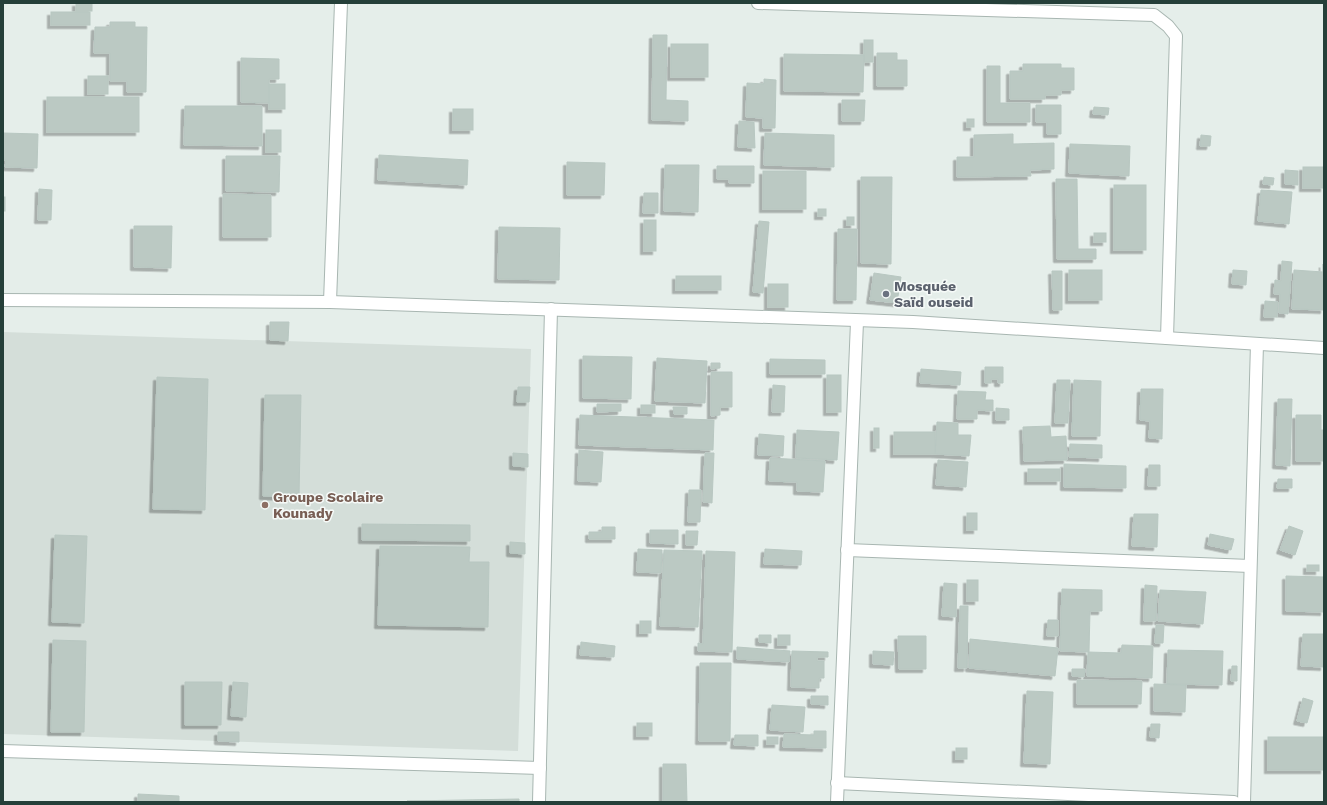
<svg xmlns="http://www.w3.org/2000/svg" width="1327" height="805" viewBox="0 0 1327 805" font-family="'Work Sans',sans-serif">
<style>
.built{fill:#d4ded9}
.building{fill:#bbc9c3;stroke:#b8c7c1;filter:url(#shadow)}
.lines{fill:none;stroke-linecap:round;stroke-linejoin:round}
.street-casing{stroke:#a8b6b1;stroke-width:14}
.street{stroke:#fff;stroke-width:12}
.worship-dot{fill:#6b7280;stroke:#f6faf8;stroke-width:1.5}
.education-dot{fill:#8d6e63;stroke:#f6faf8;stroke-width:1.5}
.labels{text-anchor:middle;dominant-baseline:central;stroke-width:3;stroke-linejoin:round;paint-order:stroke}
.worship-label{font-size:14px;font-weight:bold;fill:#5b616d;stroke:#f6faf8;text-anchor:start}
.education-label{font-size:14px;font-weight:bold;fill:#785e54;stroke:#f6faf8;text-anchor:start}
</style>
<defs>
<filter id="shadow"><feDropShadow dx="-3.5" dy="3.5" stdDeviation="0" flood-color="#0004"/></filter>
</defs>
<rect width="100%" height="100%" fill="#e5eeea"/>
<path class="built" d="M3 332 531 349 518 751 3 734Z"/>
<g class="building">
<rect x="76" y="3" width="16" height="8"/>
<rect x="51" y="12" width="39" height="13"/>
<path d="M110 22H135V27H147L146 92H127V81H110V53H94L95 27H110Z"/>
<path d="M653 35H667L666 100 688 101V121L652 120Z"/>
<rect x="864" y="40" width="9" height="22"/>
<rect x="671" y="44" width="37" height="33"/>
<path d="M877 53H897V60H907V86H877Z"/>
<path d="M784 54 864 55 863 92 784 91Z"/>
<path d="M241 58 279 59V79H269V103L241 102Z"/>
<path d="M1023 64H1061V68H1074V90H1061V95H1045V99H1010V71H1023Z"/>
<path d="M987 66H1000V103H1030V122H987Z"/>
<rect x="88" y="76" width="20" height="18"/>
<path d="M764 79 776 80 775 128H763V118L746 117 747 83 764 84Z"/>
<rect x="269" y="84" width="16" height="25"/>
<rect x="47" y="97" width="92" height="35"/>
<path d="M842 100H865L864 121H842Z"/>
<path d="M1036 105H1061V134H1047V122H1036Z"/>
<path d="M185 106H262V146L184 145Z"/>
<path d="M1094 107 1109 108 1108 115 1093 114Z"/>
<rect x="453" y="109" width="20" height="21"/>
<rect x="967" y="119" width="7" height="8"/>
<path d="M739 121 754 122 755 148 738 147Z"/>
<rect x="266" y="130" width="15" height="22"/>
<path d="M3 133 38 134 37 168 5 167 6 160H3Z"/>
<path d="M765 133 834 135V167L764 165Z"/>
<path d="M1013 134V144L1054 143V169L1030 170 1031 176 957 177V157H974V135Z"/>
<path d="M1201 135 1211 136 1210 146H1200Z"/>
<path d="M1070 144 1130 146 1129 176 1069 173Z"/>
<path d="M379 155 468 160 467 185 378 180Z"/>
<path d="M226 156H280L279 192 226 191Z"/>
<path d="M567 162 605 163 604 195H567Z"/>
<path d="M665 165H699L698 212 664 211Z"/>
<path d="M717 166H754V183H729V179H717Z"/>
<rect x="1303" y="167" width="21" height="21"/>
<path d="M1285 170 1298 171V185L1285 184Z"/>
<rect x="763" y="171" width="43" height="38"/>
<path d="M861 177H892L891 264 861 263Z"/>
<path d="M1264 177 1274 178 1273 185 1263 184Z"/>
<path d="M1056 179H1077L1078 249H1096V259H1057Z"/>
<rect x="1114" y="185" width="32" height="65"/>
<path d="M39 189 52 190 51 220H38Z"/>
<path d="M1261 190 1292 192 1289 224 1258 221Z"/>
<path d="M644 193H658V213H643Z"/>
<path d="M223 194 271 195V237H223Z"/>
<rect x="3" y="197" width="2" height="14"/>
<rect x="818" y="209" width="8" height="7"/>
<rect x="847" y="217" width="7" height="8"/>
<rect x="644" y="220" width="12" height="31"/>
<path d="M759 221 769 222 763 293 753 292Z"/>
<path d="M134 226H172L171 268 134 267Z"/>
<path d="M499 227 560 228 559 280 498 279Z"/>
<path d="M838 229H857L856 300H837Z"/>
<rect x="1094" y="233" width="12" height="9"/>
<path d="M1282 261 1292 262 1288 314 1279 313 1280 294H1274L1275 280 1281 281Z"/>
<path d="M1323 264 1324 310 1292 309 1294 270 1323 272Z"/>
<rect x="1069" y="270" width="33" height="30"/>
<path d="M1233 270 1247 271 1246 285 1232 284Z"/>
<path d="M1052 271H1062V310H1053Z"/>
<path d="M874 273 901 277 897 303 870 300Z"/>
<rect x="676" y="276" width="45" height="14"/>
<rect x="768" y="284" width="20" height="23"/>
<path d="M1265 301 1278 302 1277 317H1264Z"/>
<path d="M270 322H289L288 341 270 340Z"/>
<path d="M583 356 632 357 631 399 583 398Z"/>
<path d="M657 358 707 361 705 403 655 401Z"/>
<path d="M770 359 825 360V374H770Z"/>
<path d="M711 363H720V368L711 369Z"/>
<path d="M985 367H1003V383H998V379H991V383H985Z"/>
<path d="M921 369 961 372 960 385 920 383Z"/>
<path d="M711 372H732V407H720V415L711 416Z"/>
<rect x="827" y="375" width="14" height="37"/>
<path d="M157 377 208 379 205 510 153 509Z"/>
<path d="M1057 380H1070L1068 423H1055Z"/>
<path d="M1074 380 1101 381 1100 436H1072Z"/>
<path d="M773 385 785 386 784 412H772Z"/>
<path d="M518 387H530L529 402H517Z"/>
<path d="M1141 389H1163L1162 439 1149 438 1150 421 1140 420Z"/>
<path d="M958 391 986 392 985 400H993V411L977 410V419H957Z"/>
<path d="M265 395H301L299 497 263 496Z"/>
<path d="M1278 399H1292L1290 466 1276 465Z"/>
<path d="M597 404H621V411L597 412Z"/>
<rect x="641" y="405" width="14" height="8"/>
<path d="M673 407H687V414H674Z"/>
<path d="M996 408 1009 409V420H996Z"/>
<path d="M580 415 714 420 713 450 579 445Z"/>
<path d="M1296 415H1321V430H1324V461H1296Z"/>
<path d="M937 422 958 423V435H971L969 456 935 454Z"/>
<path d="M1050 426 1051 437 1066 436 1067 460 1024 461 1023 427Z"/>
<rect x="874" y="428" width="5" height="20"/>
<path d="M797 430 839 432 837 460 796 458Z"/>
<rect x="894" y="432" width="41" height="22"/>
<path d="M759 434 784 436 783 456 758 455Z"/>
<path d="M1070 444 1102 445V458L1069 457Z"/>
<path d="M579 450 603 452 601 482 578 481Z"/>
<path d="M513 453 528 454V467L513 466Z"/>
<path d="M705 453H714L712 503 703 502Z"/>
<path d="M770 458 825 461 823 492 797 491V482L769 481Z"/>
<path d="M938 460 968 462 966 487 936 485Z"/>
<path d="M1064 464 1126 466V488L1064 487Z"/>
<path d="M1149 465H1160V486H1148Z"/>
<rect x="1028" y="469" width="32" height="12"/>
<path d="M1278 479H1292V488H1277Z"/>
<path d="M689 490H701L700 522H688Z"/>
<rect x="967" y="513" width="10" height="17"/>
<path d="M1134 514H1158L1157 547 1132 546Z"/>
<path d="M362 524 470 525V541L362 540Z"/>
<path d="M1289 526 1303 531 1295 555 1280 550Z"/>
<path d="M602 527H615V539H589V532H602Z"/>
<path d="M650 530H678V544L650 543Z"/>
<path d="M686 531H698L697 545H686Z"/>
<path d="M1210 534 1234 539 1231 550 1208 545Z"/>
<path d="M55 535 87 536 84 623 52 622Z"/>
<path d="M510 542 525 543V554L510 553Z"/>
<path d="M380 546 470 547 469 562H489L488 627 378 625Z"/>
<path d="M638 549 662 550 661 573 637 572Z"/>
<path d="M765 549 802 551 801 565 764 564Z"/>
<path d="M664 550 702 551 698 627 660 626Z"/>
<path d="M706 551 735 552 732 652 698 651V643L703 644Z"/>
<rect x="1307" y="565" width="12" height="6"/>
<path d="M1286 576 1324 577V612L1286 611Z"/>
<rect x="967" y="580" width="11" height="21"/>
<path d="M944 583 957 584 956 617 942 616Z"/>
<path d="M1145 585 1157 586 1156 621H1144Z"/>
<path d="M1062 589 1102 590V611H1090L1089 652 1060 651Z"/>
<path d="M1160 590 1206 592 1203 624 1158 621Z"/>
<path d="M960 606H968L967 668H958Z"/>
<path d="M1048 620H1058V636H1047Z"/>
<rect x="640" y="621" width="11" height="12"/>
<path d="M1156 625H1164L1163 643H1155Z"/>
<path d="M1303 634H1324V667L1301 666Z"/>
<path d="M759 635H771V643L759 642Z"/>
<rect x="778" y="635" width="12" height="10"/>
<path d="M898 636H926V669H899Z"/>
<path d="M970 639 1058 648 1055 676 969 668Z"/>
<path d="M53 640 86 641 84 732H51Z"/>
<path d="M581 642 615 646 614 657 580 655Z"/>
<path d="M1122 645 1153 646 1152 678 1087 676 1088 652 1121 653Z"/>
<path d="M737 647 790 651 789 662 737 659Z"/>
<path d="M1168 650 1223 651 1222 685 1167 684Z"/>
<path d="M792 651 828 652V657H817V661H824V678H819V688L791 687Z"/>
<path d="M873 651 894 652 893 665 873 664Z"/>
<path d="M700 663H731L730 741H699Z"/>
<path d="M1232 666H1237V681H1231Z"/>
<path d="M1072 669H1085L1084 677 1072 676Z"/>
<path d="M1077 680 1142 681 1141 704H1077Z"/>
<path d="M185 682H222L221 725H185Z"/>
<path d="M233 682 248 683 246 717 231 716Z"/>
<path d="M1154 684 1186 685 1185 712 1154 711Z"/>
<path d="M1027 691 1053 692 1050 764 1024 763Z"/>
<path d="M811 696H828V705L811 704Z"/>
<path d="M1303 698 1313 701 1307 723 1297 721Z"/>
<path d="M772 705 805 707 803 732 770 730Z"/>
<rect x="637" y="723" width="15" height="13"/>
<path d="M1151 724H1160L1159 738 1150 737Z"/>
<path d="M814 731H826V748L783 747 784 734 814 735Z"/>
<path d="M218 732H239V742L218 741Z"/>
<path d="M735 735H758V746L734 745Z"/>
<rect x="767" y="737" width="11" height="7"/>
<rect x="1268" y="737" width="56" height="33"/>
<rect x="956" y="748" width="11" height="11"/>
<path d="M663 764H686L687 802H663Z"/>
<path d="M138 794 179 796V802H138Z"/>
<path d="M519 799V802L407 801Z"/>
</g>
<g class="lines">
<g class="street-casing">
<g id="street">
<path d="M758 3 1154 15 1168 26 1176 36 1167 338"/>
<path d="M3 300 330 302 913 322 1324 348"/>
<path d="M330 302 341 3"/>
<path d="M847 550 1250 566"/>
<path d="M3 751 540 768"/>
<path d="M837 783 1234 802"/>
<path d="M539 802 551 309"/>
<path d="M837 802 857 322"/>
<path d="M1244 802 1257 344"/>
</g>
</g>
<use href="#street" class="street"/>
</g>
<circle class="worship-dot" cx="886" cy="294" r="4"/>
<circle class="education-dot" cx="265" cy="505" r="4"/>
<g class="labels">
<g class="worship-label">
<text x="894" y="286">Mosquée<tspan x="894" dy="16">Saïd ouseid</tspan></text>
</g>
<g class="education-label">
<text x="273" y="497">Groupe Scolaire<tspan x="273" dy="16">Kounady</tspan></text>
</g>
</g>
<rect width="1327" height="805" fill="none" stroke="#253f39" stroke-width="8"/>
</svg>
